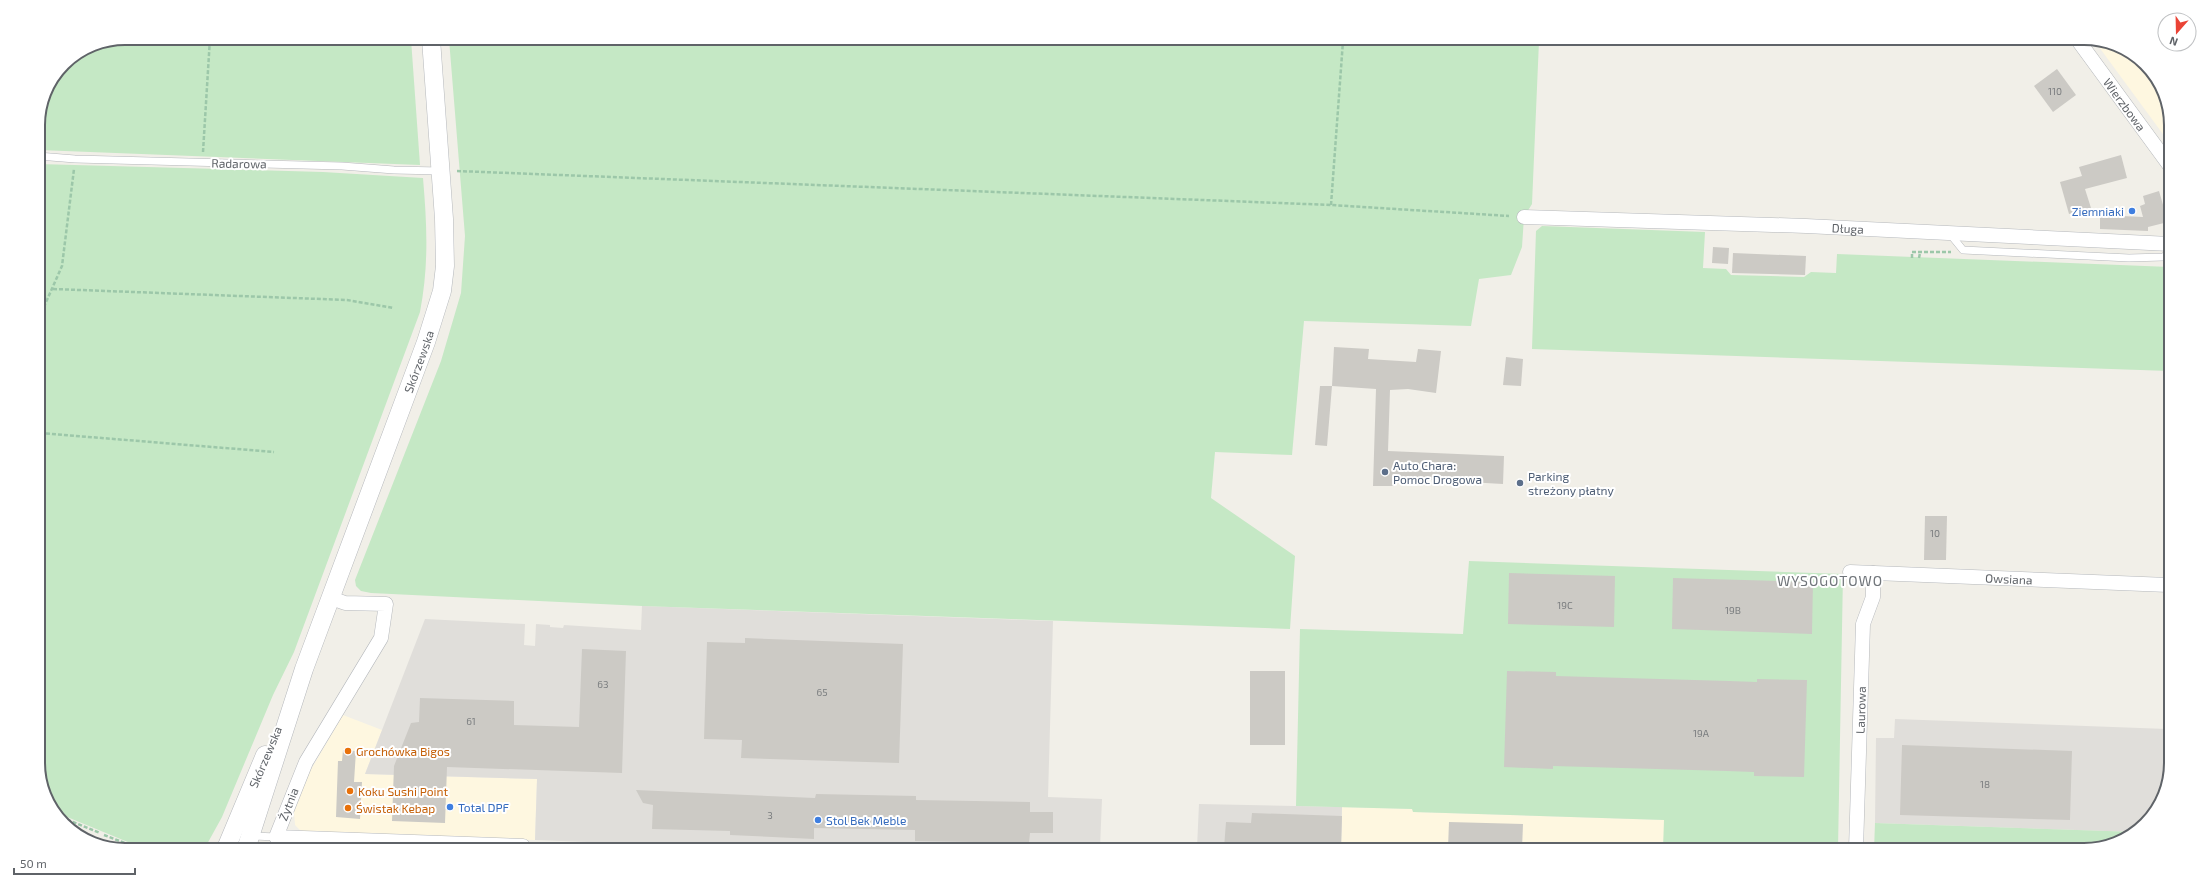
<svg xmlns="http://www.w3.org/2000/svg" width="2209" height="888" viewBox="0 0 2209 888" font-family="'Exo 2',sans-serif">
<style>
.commercial{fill:#fef7e0}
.industrial{fill:#e0deda}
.green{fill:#c5e8c5}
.building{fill:#cccac5}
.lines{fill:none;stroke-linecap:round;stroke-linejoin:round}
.service-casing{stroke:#b5b8bc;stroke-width:8}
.minor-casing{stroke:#b5b8bc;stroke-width:15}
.tertiary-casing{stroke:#b5b8bc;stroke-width:19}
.path{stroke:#9cc7a9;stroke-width:2.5;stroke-dasharray:4 2;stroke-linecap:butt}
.service{stroke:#fff;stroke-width:7}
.minor{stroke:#fff;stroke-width:14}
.tertiary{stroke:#fff;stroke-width:18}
.shop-dot{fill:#3f7fe0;stroke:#fff;stroke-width:1.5}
.service-dot{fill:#5c6f8a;stroke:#fff;stroke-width:1.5}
.food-dot{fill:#e8710a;stroke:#fff;stroke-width:1.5}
.labels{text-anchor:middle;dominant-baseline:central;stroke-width:4;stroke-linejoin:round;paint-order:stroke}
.number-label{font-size:10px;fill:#7a7d7f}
.street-label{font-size:12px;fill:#5f6368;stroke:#fff}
.shop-label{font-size:12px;fill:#366cbe;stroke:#fff;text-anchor:start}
.service-label{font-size:12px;fill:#4e5e75;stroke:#fff;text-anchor:start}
.food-label{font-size:12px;fill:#c56008;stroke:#fff;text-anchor:start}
.quarter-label{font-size:14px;letter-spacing:1px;fill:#70757a;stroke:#fff}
.rim{fill:none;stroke:#5f6368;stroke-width:2}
</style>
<rect width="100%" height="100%" fill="#f1efe8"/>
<g class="commercial">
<path d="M2096 43H2112L2153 72 2171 119V139L2168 141Z"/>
<path d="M343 715 382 730 365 774 537 779 535 840 310 833 300 830 295 825 294 812 309 773Z"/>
<path d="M1342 807 1413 809V812L1665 820 1663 849 1341 848Z"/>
</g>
<g class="industrial">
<path d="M642 606 1053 621 1048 797 1102 799 1100 848 718 847 535 840 537 779 365 774 425 619 525 624 524 645 535 646 536 624 550 625V627L563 628 564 625 641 630Z"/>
<path d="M1895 719 2167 729 2166 791 2137 832 1875 823 1876 738H1894Z"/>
<path d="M1199 804 1342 807 1341 848H1197Z"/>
</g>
<g class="green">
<path d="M125 38 411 39 420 165 39 150C33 108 51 63 91 45 101 40 114 40 125 38Z"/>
<path d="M449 39 1539 41 1532 204 1524 217 1522 247 1511 275 1479 279 1471 326 1304 321 1292 455 1215 452 1211 498 1295 556 1290 629 642 606 371 593 361 591 356 586 355 580 441 361 461 293 465 236Z"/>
<path d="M38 164 323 172 423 178C427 225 429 265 420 312L294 652 273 695 222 817 206 846 135 845 55 812 38 769Z"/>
<path d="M1542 226 1705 232 1703 268 1726 269 1731 275 1804 277 1811 272 1836 273 1837 254 2170 267 2169 371 1532 349 1536 231Z"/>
<path d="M1469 561 1843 574 1838 849H1663L1664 820 1413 812 1412 809 1296 806 1300 629 1463 634Z"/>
<path d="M1875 823 2137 832 2084 850H1874Z"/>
</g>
<g class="building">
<path d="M2057 69 2076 95 2053 112 2034 86Z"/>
<path d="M2121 155 2127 178 2085 189 2091 208 2069 214 2060 182 2082 176 2079 167Z"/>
<path d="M2159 191 2168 222 2148 227V231L2100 229V215L2143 217 2140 206 2145 204 2143 196Z"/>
<path d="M1713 247 1729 248 1728 264 1712 263Z"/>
<path d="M1733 253 1806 256 1805 275 1732 273Z"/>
<path d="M1334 347 1369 349 1368 359 1416 362 1418 349 1441 351 1436 393 1408 389 1390 390 1388 451 1504 456 1503 484 1397 478 1396 486H1373L1376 389 1332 386Z"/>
<path d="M1506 357 1523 359 1521 386 1503 385Z"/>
<path d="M1320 386H1332L1327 446 1315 445Z"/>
<path d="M1925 516H1947L1946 560H1924Z"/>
<path d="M1509 573 1615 576 1614 627 1508 624Z"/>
<path d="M1673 578 1813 582 1812 634 1672 629Z"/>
<path d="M745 638 903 644 899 763 741 758 742 740 704 739 707 642 745 643Z"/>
<path d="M582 649 626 651 622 773 447 767 445 823 392 821 394 766 411 723 419 722 420 698 514 701V725L579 727Z"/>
<rect x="1250" y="671" width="35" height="74"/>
<path d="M1507 671 1556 672V676L1729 681 1757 682V679L1807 680 1804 777 1754 776V772L1727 771 1553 766V769L1504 767Z"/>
<path d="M1902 745 2072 751 2070 820 1900 815Z"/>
<path d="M343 750 356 751 354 782H362L360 819 336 817 338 761H342Z"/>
<path d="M636 790 815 798 816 794 916 796V800L1030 802V812H1053V833H1030L1029 843 915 841V830L814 828V839L730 835V831L652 829 653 805 643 803Z"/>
<path d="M1252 813 1342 816 1341 848H1224L1226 822 1251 823Z"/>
<path d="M1449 822 1523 824 1522 849 1448 848Z"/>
</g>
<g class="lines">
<g class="service-casing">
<g id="service">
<path d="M38 156 75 159 342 166 394 170 440 171"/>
<path d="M1950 234 1963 250 2129 258 2163 257 2170 253"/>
<path d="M251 836 276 837"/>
<path d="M96 845H97"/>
</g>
</g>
<g class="minor-casing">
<g id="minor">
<path id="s1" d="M2080 43 2170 166"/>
<path id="s2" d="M1524 217 1806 226 2170 244"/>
<path id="s3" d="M1850 572 2168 585"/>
<path d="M331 598 345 603 386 604 381 638 306 762 276 837 523 846"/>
<path id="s4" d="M1856 849 1863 624 1873 597V573"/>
</g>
</g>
<g class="tertiary-casing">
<g id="tertiary">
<path d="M227 846 265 755"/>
<path id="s5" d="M247 846 304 669 426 342 442 291 445 266 444 219 431 39"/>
</g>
</g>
<g class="path">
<path d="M203 152 210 38"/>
<path d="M457 171 1331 205 1509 216"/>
<path d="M1331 205 1343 41"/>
<path d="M1912 258V252H1951"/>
<path d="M1919 258 1920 253"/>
<path d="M53 289 347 300 394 308"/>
<path d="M38 433 43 309 62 266 74 169"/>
<path d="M40 433 274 452"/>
<path d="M56 815 100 833"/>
<path d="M104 835 130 845"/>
</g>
<use href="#service" class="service"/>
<use href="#minor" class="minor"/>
<use href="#tertiary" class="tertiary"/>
</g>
<g class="shop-dot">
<circle cx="2132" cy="211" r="4"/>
<circle cx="450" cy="807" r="4"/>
<circle cx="818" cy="820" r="4"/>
</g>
<g class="service-dot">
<circle cx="1385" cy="472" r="4"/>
<circle cx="1520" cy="483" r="4"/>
</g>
<g class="food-dot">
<circle cx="348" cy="751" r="4"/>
<circle cx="350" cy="791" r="4"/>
<circle cx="348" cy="808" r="4"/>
</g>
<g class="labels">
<g class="number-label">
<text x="2055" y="91">110</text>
<text x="1935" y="533">10</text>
<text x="1565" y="605">19C</text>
<text x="1733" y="610">19B</text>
<text x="603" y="684">63</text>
<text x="822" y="692">65</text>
<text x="471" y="721">61</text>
<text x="1701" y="733">19A</text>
<text x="1985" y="784">18</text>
<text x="770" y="815">3</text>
</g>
<g class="street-label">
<text stroke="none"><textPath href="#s1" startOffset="76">Wierzbowa</textPath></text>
<text transform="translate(239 163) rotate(1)">Radarowa</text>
<text stroke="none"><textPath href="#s2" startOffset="324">Długa</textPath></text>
<text stroke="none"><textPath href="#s5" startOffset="514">Skórzewska</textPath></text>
<text stroke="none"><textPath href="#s3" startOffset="159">Owsiana</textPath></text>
<text stroke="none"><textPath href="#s4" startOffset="139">Laurowa</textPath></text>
<text transform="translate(265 757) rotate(-67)">Skórzewska</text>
<text transform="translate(288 804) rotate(-69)">Żytnia</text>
</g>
<g class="shop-label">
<text x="2124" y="211" text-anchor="end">Ziemniaki</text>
<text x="458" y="807">Total DPF</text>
<text x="826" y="820">Stol Bek Meble</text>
</g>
<g class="service-label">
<text x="1393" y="465">Auto Chara:<tspan x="1393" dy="14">Pomoc Drogowa</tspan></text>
<text x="1528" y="476">Parking<tspan x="1528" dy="14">streżony płatny</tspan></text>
</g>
<g class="food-label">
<text x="356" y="751">Grochówka Bigos</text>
<text x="358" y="791">Koku Sushi Point</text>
<text x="356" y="808">Świstak Kebap</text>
</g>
<g class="quarter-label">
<text x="1830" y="580">WYSOGOTOWO</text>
</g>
</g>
<path d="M0 0H2209V888H0ZM125 45H2084A80 80 0 0 1 2164 125V763A80 80 0 0 1 2084 843H125A80 80 0 0 1 45 763V125A80 80 0 0 1 125 45Z" fill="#fff" fill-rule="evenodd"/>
<path class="rim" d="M125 45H2084A80 80 0 0 1 2164 125V763A80 80 0 0 1 2084 843H125A80 80 0 0 1 45 763V125A80 80 0 0 1 125 45Z"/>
<g transform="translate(2177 32) rotate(200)"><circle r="19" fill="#ffffff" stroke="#bfc1c3"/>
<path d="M0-3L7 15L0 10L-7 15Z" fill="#ea4335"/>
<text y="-6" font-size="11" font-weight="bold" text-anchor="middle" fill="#5f6368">N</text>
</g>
<path d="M14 868v6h121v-6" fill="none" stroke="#5f6368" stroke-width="2"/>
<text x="20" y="868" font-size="12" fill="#5f6368" stroke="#ffffff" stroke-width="3" paint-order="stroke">50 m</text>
</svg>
